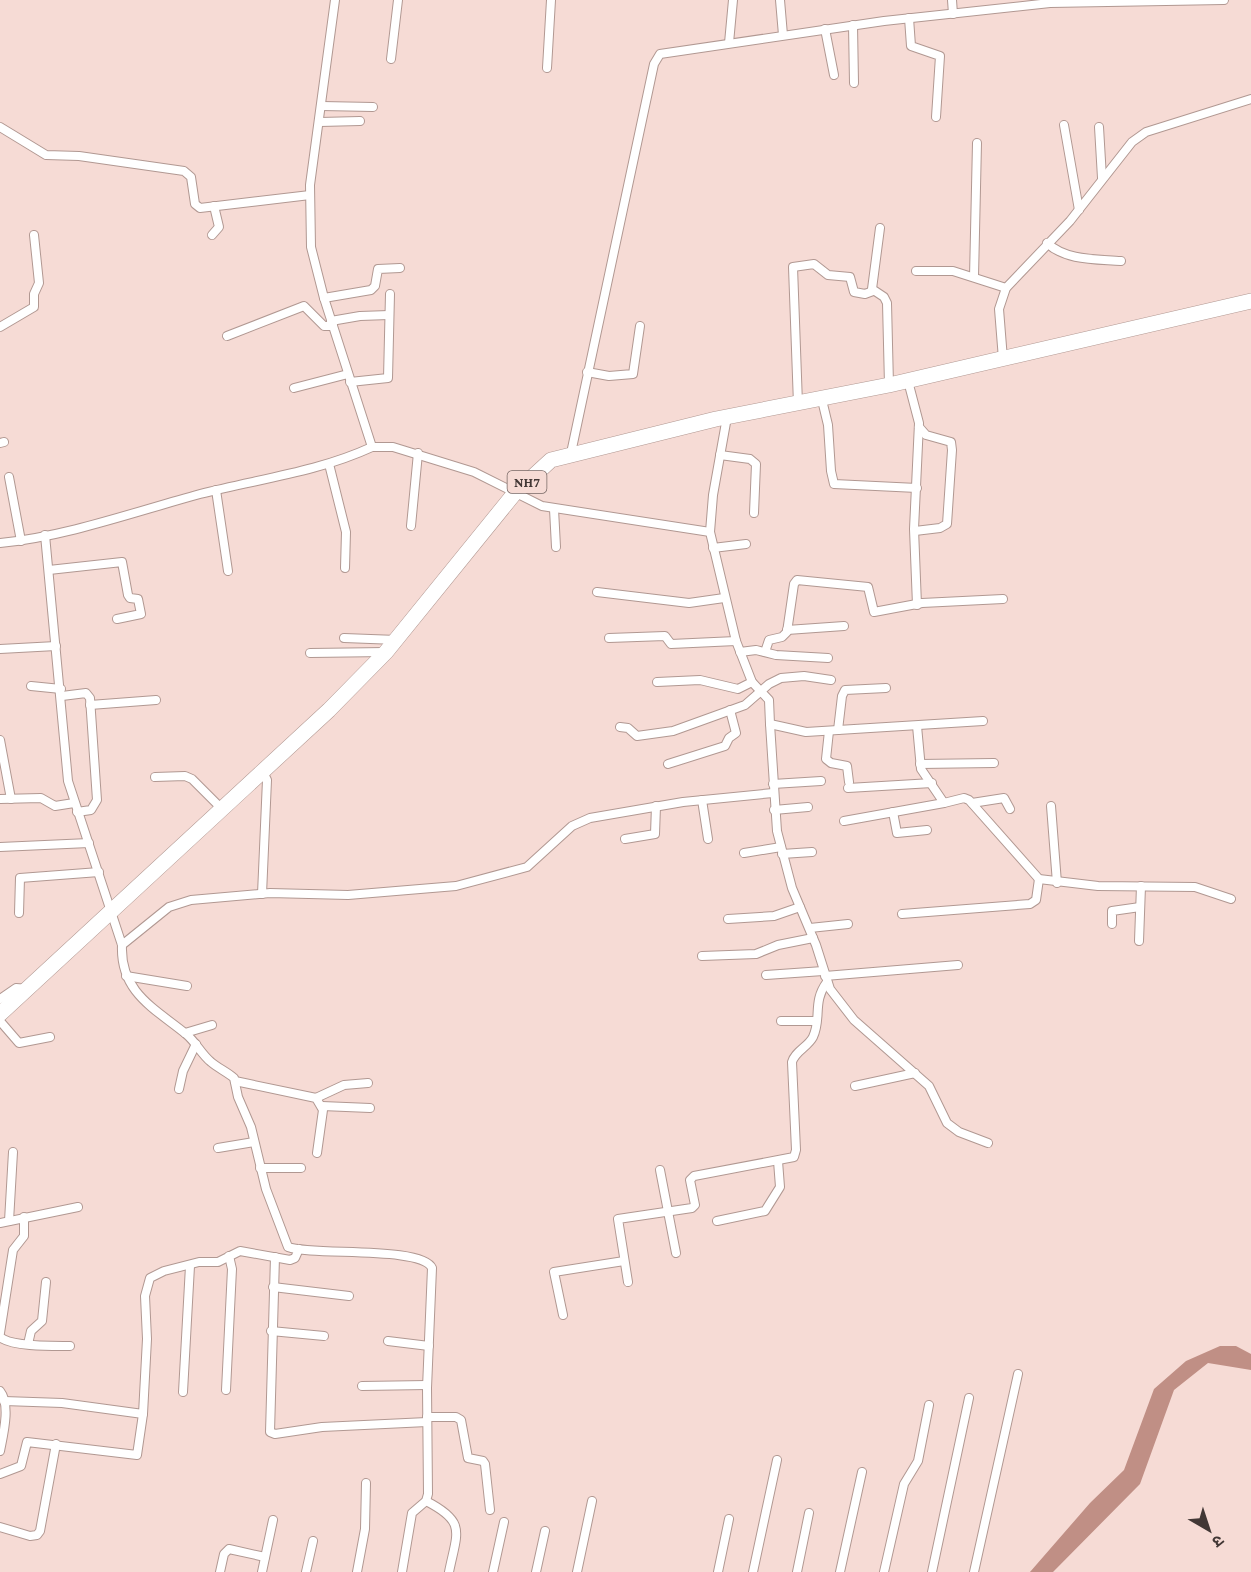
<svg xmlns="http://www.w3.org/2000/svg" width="1251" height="1572" viewBox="0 0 1251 1572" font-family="'Crimson Pro','Noto Sans Devanagari',serif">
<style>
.water{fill:#c08f85}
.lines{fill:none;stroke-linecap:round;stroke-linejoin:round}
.street-casing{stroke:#b19892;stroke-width:10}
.highway-casing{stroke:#b19892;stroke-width:16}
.street{stroke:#fff;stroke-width:8}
.highway{stroke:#fff;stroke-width:15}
.labels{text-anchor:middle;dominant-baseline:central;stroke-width:6;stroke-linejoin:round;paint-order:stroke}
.shield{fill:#f6dbd5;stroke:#786865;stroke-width:1.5}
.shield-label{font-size:14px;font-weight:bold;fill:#423735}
</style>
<rect width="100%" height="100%" fill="#f6dbd5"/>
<path class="water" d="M1220 1346H1236L1251 1354V1370L1208 1363 1174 1390 1140 1484 1053 1572H1030L1090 1503 1124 1470 1154 1389 1186 1361Z"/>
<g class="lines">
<g class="street-casing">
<g id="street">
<path d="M335 0 310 185 311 247 324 298 372 447H393L474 472 542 506 710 532"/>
<path d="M780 0 783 35"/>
<path d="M952 0 953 14"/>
<path d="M909 18 911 46 940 56 936 117"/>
<path d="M853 25 854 83"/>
<path d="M825 29 834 75"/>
<path d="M729 43 733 0"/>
<path d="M391 59 398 0"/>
<path d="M547 68 551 0"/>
<path d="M322 106 373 107"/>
<path d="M320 122 360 121"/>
<path d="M1064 125 1079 210"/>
<path d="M0 127 46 155 79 156 184 171 191 177 195 204 200 208 310 195"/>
<path d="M1099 127 1102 178"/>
<path d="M880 228 872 289 884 297 887 303 889 385"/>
<path d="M212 235 219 227 214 206"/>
<path d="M1047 243C1066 261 1097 259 1121 261"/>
<path d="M916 271H953L1006 288"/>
<path d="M974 277 977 143"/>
<path d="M324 298 371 290 375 286 378 269 400 268"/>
<path d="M331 321 360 316 389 315"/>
<path d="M0 327 34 307V294L39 283 34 235"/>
<path d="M227 336 304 306 324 326H333"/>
<path d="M1003 359 999 309 1006 288 1070 221 1132 142 1146 132 1251 99"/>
<path d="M587 372 609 376 633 374 640 326"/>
<path d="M908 381 919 423 914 529 917 605"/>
<path d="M350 382 388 378 390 294"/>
<path d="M294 388 348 374"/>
<path d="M822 400 828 425 831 471 834 484 917 488"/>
<path d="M798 404 793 267 814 264 828 275 850 277 854 292 865 294 873 291"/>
<path d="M727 417 713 495 710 532 736 641 752 682 769 700 770 724 806 732 983 721"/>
<path d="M0 443 4 442"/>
<path d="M571 453 654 64 660 54 884 21 1050 3 1224 0"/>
<path d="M720 455 750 459 756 464 754 513"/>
<path d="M329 464 346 532 345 568"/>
<path d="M9 477 21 541"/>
<path d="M216 490 228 571"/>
<path d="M554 509 556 547"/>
<path d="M411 526 418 453"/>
<path d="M915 531 940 528 947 524 952 450 951 442 926 435 919 427"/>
<path d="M45 535 68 781 122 945C120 992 154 1008 186 1034 196 1042 201 1054 211 1062 218 1068 227 1072 234 1078L238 1097 251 1127 266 1189 288 1247C313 1256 422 1246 432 1268L427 1388 428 1494 426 1501 412 1513 402 1572"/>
<path d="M0 543C68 536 134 512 200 494 258 479 318 472 372 447"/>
<path d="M713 548 746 544"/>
<path d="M49 570 122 562 128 595 130 598 138 599 141 614 117 619"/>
<path d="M597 592 689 603 724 598"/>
<path d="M787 630 844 626"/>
<path d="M344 638 397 640"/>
<path d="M609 638 665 636 671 644 736 641"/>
<path d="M0 649 56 646"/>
<path d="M740 652 756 650 776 655 828 658"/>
<path d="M765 652 769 640 782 637 787 632 794 584 797 580 868 587 874 612 922 603 1003 599"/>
<path d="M310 653 386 652"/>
<path d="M657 682 700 680 738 689 752 682"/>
<path d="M31 686 61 689"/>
<path d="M62 696 86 693 90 698 97 800 91 810 77 812"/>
<path d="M90 705 156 700"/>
<path d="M770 724 777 831 792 888 816 945 830 989 854 1020 929 1086 947 1123 959 1132 988 1143"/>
<path d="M917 726 921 769 944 803 964 798 969 800 1039 879 1098 886 1195 887 1231 899"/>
<path d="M620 727 628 728 637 736 673 731 745 705 769 684 781 678 804 676 831 680"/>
<path d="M838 730 842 696 845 690 886 688"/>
<path d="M829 731 826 759 831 763 847 766 849 782"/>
<path d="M0 740 11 799"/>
<path d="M668 764 725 746 729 738 736 733 730 710"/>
<path d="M920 764 994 763"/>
<path d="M155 777 185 776 192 779 223 810"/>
<path d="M773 784 821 781"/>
<path d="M848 788 932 783"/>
<path d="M0 799 41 798 55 806 74 803"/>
<path d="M702 800 708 839"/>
<path d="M972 803 1004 798 1010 809"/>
<path d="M1051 806 1057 883"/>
<path d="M774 810 808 807"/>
<path d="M893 812 897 833 927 830"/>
<path d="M844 821 944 803"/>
<path d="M625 839 655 834 656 806"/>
<path d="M0 847 89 843"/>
<path d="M744 853 781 847"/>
<path d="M782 854 812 852"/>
<path d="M262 894 267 780 263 772"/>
<path d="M19 913 20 878 99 872"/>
<path d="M902 914 1030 904 1036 900 1039 879"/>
<path d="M728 919 774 916 800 907"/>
<path d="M1112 924V911L1140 907"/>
<path d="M810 928 848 924"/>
<path d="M1139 941 1141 886"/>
<path d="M122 945 169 907 191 900 270 893 348 895 456 886 527 867 572 826 590 818 683 802 773 793"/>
<path d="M702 956 756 954 778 945 813 938"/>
<path d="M766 975 823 971"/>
<path d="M126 976 187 986"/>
<path d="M825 976 958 965"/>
<path d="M0 999 16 988 29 989"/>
<path d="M0 1021 19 1043 50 1037"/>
<path d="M781 1021H815"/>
<path d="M185 1033 212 1025"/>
<path d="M235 1081 316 1098 323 1110 317 1153"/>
<path d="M855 1086 915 1073"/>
<path d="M179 1089 183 1071 196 1044"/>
<path d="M316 1098 344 1085 368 1083"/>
<path d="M322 1106 370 1108"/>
<path d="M218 1148 254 1142"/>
<path d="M260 1168H301"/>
<path d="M660 1170 676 1253"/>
<path d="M9 1221 13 1152"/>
<path d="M717 1221 765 1211 780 1187 778 1161"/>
<path d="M0 1223 78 1207"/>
<path d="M275 1257 270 1432 275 1434 322 1427 427 1422"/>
<path d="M628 1282 618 1219 692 1208 695 1205 690 1180 694 1176 794 1157 796 1150 792 1062C795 1051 808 1047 813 1037 822 1018 812 1002 827 982"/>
<path d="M273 1287 349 1296"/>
<path d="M563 1315 554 1272 624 1261"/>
<path d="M271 1331 324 1336"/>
<path d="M0 1333 13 1250 24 1236V1217"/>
<path d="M0 1337C11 1347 54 1346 70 1346"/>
<path d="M388 1341 429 1346"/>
<path d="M28 1344 31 1331 42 1321 46 1282"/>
<path d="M362 1386 427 1385"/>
<path d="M226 1390 232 1269 229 1256"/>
<path d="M0 1391C11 1405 3 1435 0 1451"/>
<path d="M183 1392 190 1266"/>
<path d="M4 1401 62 1403 143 1414 147 1339 145 1296 150 1278 164 1271 199 1262H218L240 1251 290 1260 295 1258 299 1249"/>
<path d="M427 1417H456L461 1420 468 1458 483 1461 485 1464 490 1510"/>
<path d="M0 1474 21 1466 27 1442 137 1455 143 1414"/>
<path d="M426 1501C467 1522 457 1532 449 1572"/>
<path d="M0 1527 30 1536 37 1535 40 1531 56 1444"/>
<path d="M220 1572 224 1554 229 1549 265 1557"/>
<path d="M262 1572 273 1520"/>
<path d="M306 1572 313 1541"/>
<path d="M357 1572 365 1529 366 1483"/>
<path d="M493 1572 504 1522"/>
<path d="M536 1572 545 1531"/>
<path d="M577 1572 592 1501"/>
<path d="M718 1572 729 1519"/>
<path d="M753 1572 777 1460"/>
<path d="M797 1572 809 1513"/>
<path d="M840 1572 862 1472"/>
<path d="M884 1572 904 1484 918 1461 929 1405"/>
<path d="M932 1572 969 1398"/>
<path d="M974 1572 1018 1374"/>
</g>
</g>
<g class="highway-casing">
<path id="highway" d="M0 1014 329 710 386 652 514 494 551 460 716 419 889 385 1251 301"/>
</g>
<use href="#street" class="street"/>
<use href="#highway" class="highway"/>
</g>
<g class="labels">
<rect class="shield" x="507.5" y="471" width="39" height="22" rx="4.5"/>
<g class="shield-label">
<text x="527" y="482">NH7</text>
</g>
</g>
<g transform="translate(1209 1530) rotate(141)" stroke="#f6dbd5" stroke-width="4.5" paint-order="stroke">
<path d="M0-4.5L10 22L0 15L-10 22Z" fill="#423735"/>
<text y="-9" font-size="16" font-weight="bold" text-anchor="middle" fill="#423735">उ</text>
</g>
</svg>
